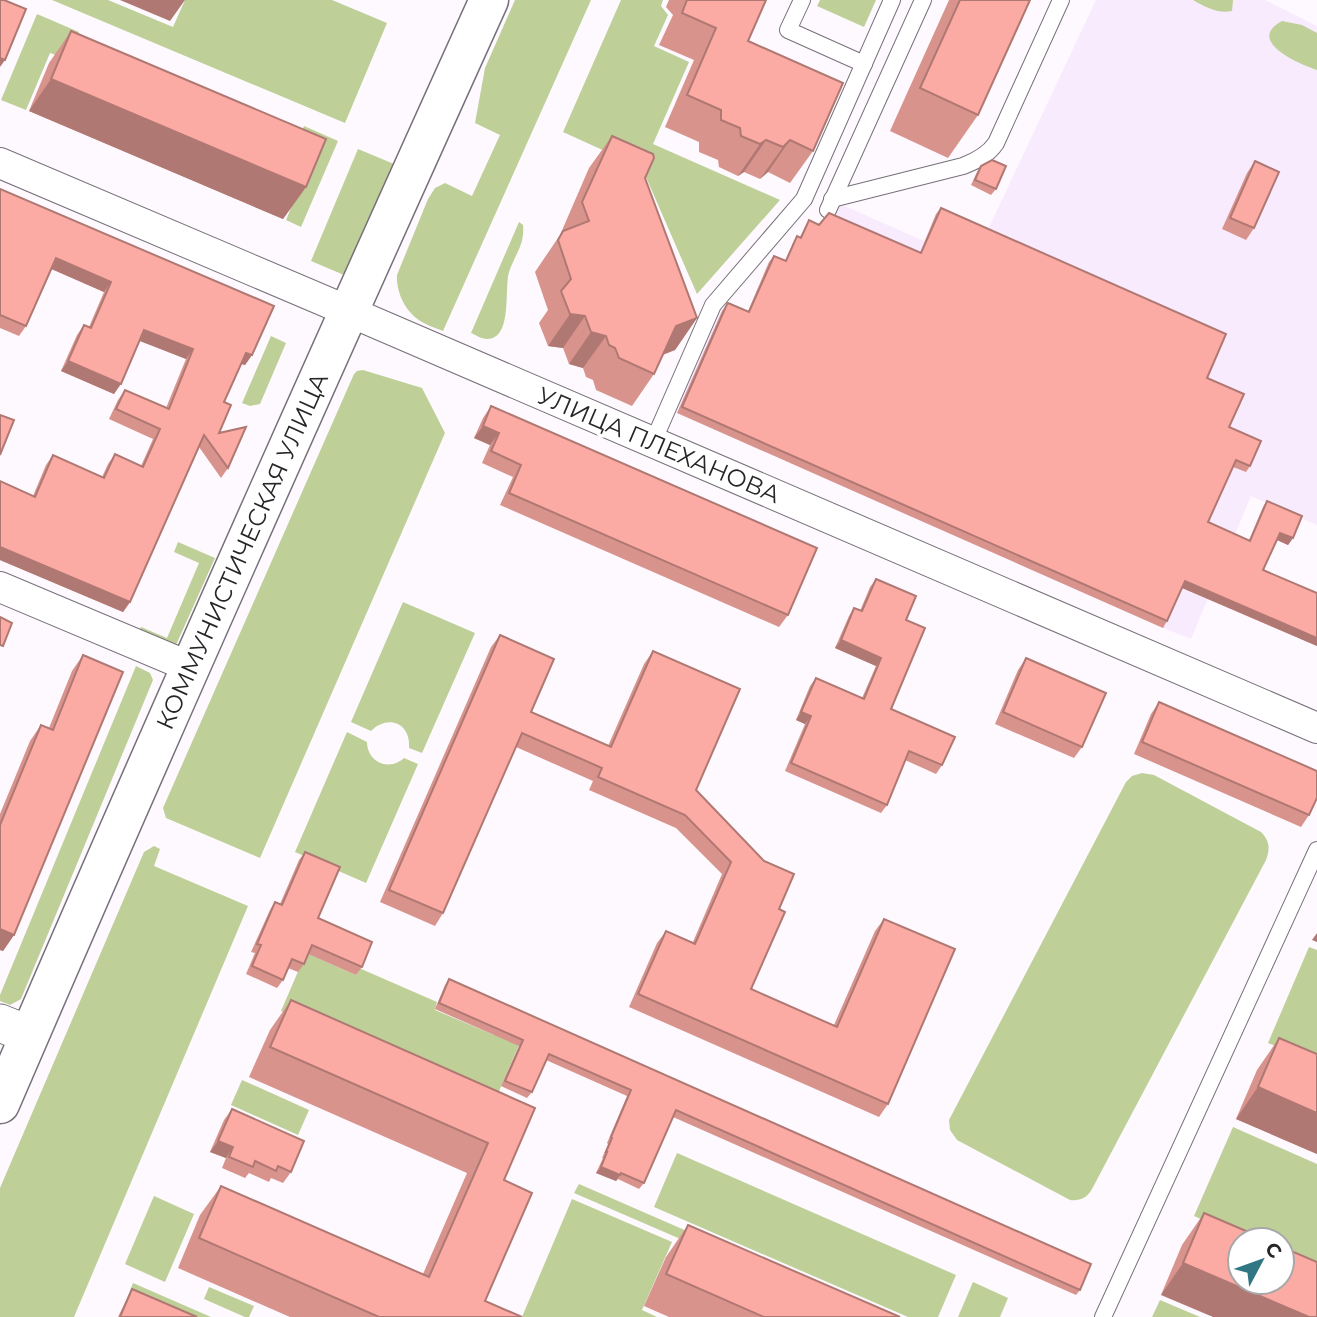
<svg xmlns="http://www.w3.org/2000/svg" width="1317" height="1317" viewBox="0 0 1317 1317" font-family="Montserrat,sans-serif">
<style>
.industrial{fill:#f9ebfe}
.green{fill:#becf98}
.lines{fill:none;stroke-linecap:round;stroke-linejoin:round}
.service-casing{stroke:#77707a;stroke-width:18}
.minor-casing{stroke:#77707a;stroke-width:32}
.tertiary-casing{stroke:#77707a;stroke-width:39}
.primary-casing{stroke:#77707a;stroke-width:41}
.service{stroke:#fff;stroke-width:16}
.minor{stroke:#fff;stroke-width:30}
.tertiary{stroke:#fff;stroke-width:37}
.primary{stroke:#fff;stroke-width:38}
.wall{fill:#d9938d}
.shaded-wall{fill:#b07873}
.building{fill:#fcaba4;stroke:#b07873;stroke-width:2}
.labels{text-anchor:middle;dominant-baseline:central;stroke-width:7;stroke-linejoin:round;paint-order:stroke}
.street-label{font-size:24px;fill:#282529;stroke:#fff}
</style>
<rect width="100%" height="100%" fill="#fdf9fe"/>
<path class="industrial" d="M1096 0H1265L1317 26V525L1251 496 1191 639 1163 628 675 412 720 308 745 318 769 262 782 267 793 243 797 244 805 227 814 231 824 220 833 201 924 241 936 214 985 236Z"/>
<g class="green">
<path d="M52 0H108L173 27 185 0H332L387 23 345 123Z"/>
<path d="M515 0H591L443 331C436 328 429 326 422 322 406 313 396 293 397 275L428 199 435 188 445 183 472 196 500 135 475 123 485 68Z"/>
<path d="M621 0H663L661 6 668 15 654 46 689 62 653 144 780 200 697 294 642 168 563 132Z"/>
<path d="M820 0H876L864 27 817 6Z"/>
<path d="M1193 0H1233L1232 11C1218 14 1205 7 1193 0Z"/>
<path d="M37 14 79 32 67 59 50 53 26 110 1 100Z"/>
<path d="M1282 21 1302 25 1317 33V70C1299 64 1245 41 1282 21Z"/>
<path d="M304 126 338 141 301 227 286 220 310 163 292 154Z"/>
<path d="M358 149 394 164 344 275 311 261Z"/>
<path d="M519 222 523 225C525 245 515 254 509 272 504 289 513 339 487 339 481 339 476 335 471 333Z"/>
<path d="M271 336 286 343 260 404 250 406 242 403Z"/>
<path d="M363 370 422 388 445 433 260 858 166 818 163 808 354 374 357 371Z"/>
<path d="M178 542 215 558 176 645 137 635 141 627 167 638 199 563 174 552Z"/>
<path d="M403 602 475 633 422 753 409 748C411 723 388 714 371 731L351 722Z"/>
<path d="M136 666 150 673 153 680 21 999 10 1005 0 1001V995Z"/>
<path d="M347 732 367 742C367 762 389 772 404 758L418 764 366 883 295 852Z"/>
<path d="M1142 773 1154 775 1261 832C1270 841 1270 849 1266 860L1092 1189C1087 1198 1080 1201 1070 1200L957 1140 950 1130 949 1120 1126 782 1132 776Z"/>
<path d="M154 846 160 849 154 866 248 906 74 1317H0V1188L144 852Z"/>
<path d="M1309 947 1317 950V1064L1268 1043Z"/>
<path d="M306 953 356 975 359 968 437 1002 435 1010 494 1035 529 1022 493 1105 281 1011Z"/>
<path d="M242 1080 309 1110 298 1135 231 1105Z"/>
<path d="M1233 1127 1317 1164V1269L1282 1254V1240H1249L1194 1216Z"/>
<path d="M677 1153 956 1275 938 1317H908L654 1207Z"/>
<path d="M579 1184 696 1235 692 1244 574 1193Z"/>
<path d="M154 1196 194 1214 165 1282 125 1264Z"/>
<path d="M572 1199 672 1242 642 1310 657 1317H522Z"/>
<path d="M973 1282 1008 1298 1000 1317H958Z"/>
<path d="M133 1283 211 1317H177L128 1296Z"/>
<path d="M209 1287 254 1306 249 1317H245L204 1299Z"/>
<path d="M1160 1300 1200 1317H1152Z"/>
</g>
<g class="lines">
<g class="service-casing">
<g id="service">
<path d="M802 0 788 30 864 64"/>
<path d="M832 199 963 166C976 161 988 155 996 143L1061 0"/>
<path d="M828 210 923 0"/>
<path d="M653 442 713 305 804 199 892 0"/>
<path d="M1103 1317 1317 850"/>
</g>
</g>
<g class="minor-casing">
<g id="minor">
<path d="M0 163 348 311 1317 728"/>
<path d="M0 587 190 667"/>
</g>
</g>
<g class="tertiary-casing">
<path id="tertiary" d="M0 1023 30 1035"/>
</g>
<g class="primary-casing">
<path id="primary" d="M0 1104C159 734 323 367 489 0"/>
</g>
<use href="#service" class="service"/>
<use href="#minor" class="minor"/>
<use href="#tertiary" class="tertiary"/>
<use href="#primary" class="primary"/>
</g>
<g class="wall">
<path d="M669 0H766L748 41 813 151 790 183 768 172 760 179 744 172 738 176 719 167 718 160 699 152V142L665 127 694 60 659 45 673 15 666 7Z"/>
<path d="M949 0H1030L978 115 948 158 890 131Z"/>
<path d="M71 31 306 187 283 219 29 111 49 63Z"/>
<path d="M612 136 645 178 697 318 675 350 663 355 654 374 632 406 596 390 593 380 586 377 583 368 569 364 563 348 548 346 539 323 548 310 535 272 560 235 589 168Z"/>
<path d="M1255 161 1254 228 1246 240 1222 229 1247 173Z"/>
<path d="M981 166 996 189 991 195 971 185 977 172Z"/>
<path d="M0 189 252 355 245 365 241 364 224 402 219 433 228 468 221 478 199 447 130 602 123 612 0 560V481L33 496 46 465 53 455 102 477 108 464 115 454 141 466 153 439 109 419 118 400 125 390 166 408 186 359 140 340 114 394 61 371 77 335 84 325 89 327 104 292 52 269 26 326 19 336 0 328Z"/>
<path d="M941 208 1207 378 1229 427 1250 466 1246 472 1233 467 1208 522 1249 540 1263 507 1267 501 1293 538 1288 545 1277 540 1263 570 1317 593V646L1182 588 1167 621 1163 628 677 413 722 311 727 304 748 311 769 262 774 256 785 261 793 243 797 236 800 237 805 227 809 220 819 225 920 253 936 214Z"/>
<path d="M491 406 788 615 779 627 500 505 513 477 482 463 490 445 474 438 483 418Z"/>
<path d="M876 579 906 620 891 709 942 765 936 774 905 760 887 805 881 813 785 771 805 724 796 720 810 686 816 678 862 698 876 666 835 648 849 616 854 608 860 611 870 587Z"/>
<path d="M500 635 531 712 608 746 644 664 653 651 696 790 779 909 751 989 834 1025 875 931 884 919 888 1104 879 1117 629 1007 657 943 666 931 693 942 722 874 676 828 589 790 593 781 516 747 443 913 435 926 380 902 491 647Z"/>
<path d="M83 655 14 935 3 951 0 950V814L30 741 41 725 49 728 72 671Z"/>
<path d="M1026 658 1082 747 1074 758 995 724 1018 670Z"/>
<path d="M1159 702 1309 815 1301 827 1134 754 1151 714Z"/>
<path d="M305 852 318 918 362 967 356 975 308 954 304 964 298 972 288 968 283 980 277 988 246 974 255 953 251 952 270 910 275 902 280 904 299 860Z"/>
<path d="M449 979 1080 1290 1076 1295 673 1117 644 1183 639 1189 618 1179 616 1181 596 1173 603 1158H602L608 1144 607 1143 627 1096 546 1060 532 1092 527 1098 501 1086 519 1046 435 1009 445 985Z"/>
<path d="M291 1000 535 1108 504 1180 485 1301 522 1317H290L178 1268 200 1215 221 1186 423 1274 467 1173 249 1077 270 1030Z"/>
<path d="M1279 1038 1317 1054V1154L1236 1119 1257 1070Z"/>
<path d="M232 1109 291 1172 283 1183 271 1178 269 1182 249 1173 245 1178 222 1168 226 1158 210 1152 224 1120Z"/>
<path d="M1204 1213 1267 1240 1161 1295 1182 1245Z"/>
<path d="M688 1225 900 1317H669L644 1306 666 1257Z"/>
<path d="M132 1289 197 1317H118L128 1296Z"/>
</g>
<g class="shaded-wall">
<path d="M120 0H185L170 21Z"/>
<path d="M0 58 5 60 0 67Z"/>
<path d="M51 79 306 187 283 219 29 111Z"/>
<path d="M766 140 744 172 738 176 760 144Z"/>
<path d="M790 140 768 172 760 179 783 147Z"/>
<path d="M56 258 111 282 104 292 49 268Z"/>
<path d="M570 314 585 316 563 348 548 346Z"/>
<path d="M697 318 675 350 653 358 676 326Z"/>
<path d="M144 330 193 349 186 359 137 340Z"/>
<path d="M591 332 606 336 583 368 569 364Z"/>
<path d="M246 353 252 355 245 365 239 363Z"/>
<path d="M68 361 121 384 114 394 61 371Z"/>
<path d="M483 426 499 433 490 445 474 438Z"/>
<path d="M1280 533 1293 538 1288 545 1275 539Z"/>
<path d="M0 547 130 602 123 612 0 560Z"/>
<path d="M1185 581 1317 638V646L1180 587Z"/>
<path d="M841 640 881 658 876 666 835 648Z"/>
<path d="M801 712 811 716 805 724 796 720Z"/>
<path d="M0 929 14 935 3 951 0 950Z"/>
<path d="M1317 933V942L1312 940Z"/>
<path d="M1258 1087 1317 1113V1154L1236 1119Z"/>
<path d="M218 1141 233 1147 226 1158 210 1152Z"/>
<path d="M601 1167 620 1175 616 1181 596 1173Z"/>
<path d="M1183 1263 1309 1317H1213L1161 1295Z"/>
</g>
<g class="building">
<path d="M0 0H4L26 9 5 60 0 58Z"/>
<path d="M687 0H766L748 41 843 83 813 151 790 140 783 147 766 140 760 144 741 136 740 128 721 120V110L687 95 716 28 682 13Z"/>
<path d="M960 0H1030L978 115 920 88Z"/>
<path d="M71 31 326 139 306 187 51 79Z"/>
<path d="M612 136 653 154 654 158 645 178 697 318 676 326 654 374 619 358 615 348 609 345 606 336 591 332 585 316 570 314 561 291 571 279 558 240 563 231 589 221 582 202Z"/>
<path d="M992 160 1006 166 996 189 975 180 981 166Z"/>
<path d="M1255 161 1279 172 1254 228 1230 218Z"/>
<path d="M0 189 274 306 252 355 246 353 224 402 231 405 219 433 246 427 228 468 204 435 130 602 0 547V481L35 497 53 455 104 478 115 454 143 467 160 429 116 409 125 390 169 409 193 349 144 330 121 384 68 361 84 325 91 328 111 282 56 258 26 326 0 315Z"/>
<path d="M941 208 1226 334 1207 378 1244 394 1229 427 1261 441 1250 466 1236 460 1208 522 1250 541 1267 501 1302 516 1293 538 1280 533 1263 570 1317 593V638L1185 581 1167 621 682 407 727 304 728 303 749 312 774 256 786 261 797 236 801 238 809 220 819 225 829 213 921 253Z"/>
<path d="M491 406 817 548 788 615 509 493 521 465 491 451 499 433 483 426Z"/>
<path d="M0 415 14 420 0 455Z"/>
<path d="M876 579 916 596 906 620 925 628 891 709 955 737 942 765 909 751 887 805 791 763 811 716 801 712 816 678 864 699 881 658 841 640 854 608 862 611Z"/>
<path d="M0 617 12 623 3 646 0 645Z"/>
<path d="M500 635 554 659 531 712 611 747 653 651 740 689 696 790 764 861 794 874 779 909 785 912 751 989 837 1027 884 919 955 949 888 1104 638 994 666 931 695 944 731 862 685 815 598 777 602 768 522 733 443 913 389 890Z"/>
<path d="M83 655 123 672 14 935 0 929V825L41 725 53 730Z"/>
<path d="M1026 658 1106 693 1082 747 1003 712Z"/>
<path d="M1159 702 1317 771V798L1309 815 1142 742Z"/>
<path d="M305 852 340 867 318 918 372 942 362 967 312 945 304 964 292 959 283 980 252 966 261 945 257 944 275 902 282 905Z"/>
<path d="M449 979 1091 1264 1080 1290 676 1110 644 1183 621 1173 620 1175 601 1167 607 1152H606L612 1138 611 1137 631 1090 549 1054 532 1092 505 1081 523 1040 439 1003Z"/>
<path d="M291 1000 535 1108 504 1180 532 1193 485 1301 522 1317H379L199 1238 221 1186 429 1277 488 1143 270 1047Z"/>
<path d="M1279 1038 1317 1054V1113L1258 1087Z"/>
<path d="M232 1109 304 1141 291 1172 278 1166 276 1171 255 1161 253 1167 229 1157 233 1147 218 1141Z"/>
<path d="M1204 1213 1267 1240H1240V1282H1282V1247L1317 1262V1317H1309L1183 1263Z"/>
<path d="M688 1225 900 1317H764L666 1274Z"/>
<path d="M132 1289 197 1317H120Z"/>
</g>
<g class="labels">
<g class="street-label">
<text transform="translate(659 445) rotate(23)">УЛИЦА ПЛЕХАНОВА</text>
<text transform="translate(242 551) rotate(-66)">КОММУНИСТИЧЕСКАЯ УЛИЦА</text>
</g>
</g>
<g transform="translate(1261 1261) rotate(49)"><circle r="33" fill="#ffffff" stroke="#a9a8a9" stroke-width="2"/>
<path d="M0-5L12 26L0 18L-12 26Z" fill="#317783"/>
<text y="-10" font-size="19" font-weight="bold" text-anchor="middle" fill="#282529">С</text>
</g>
</svg>
